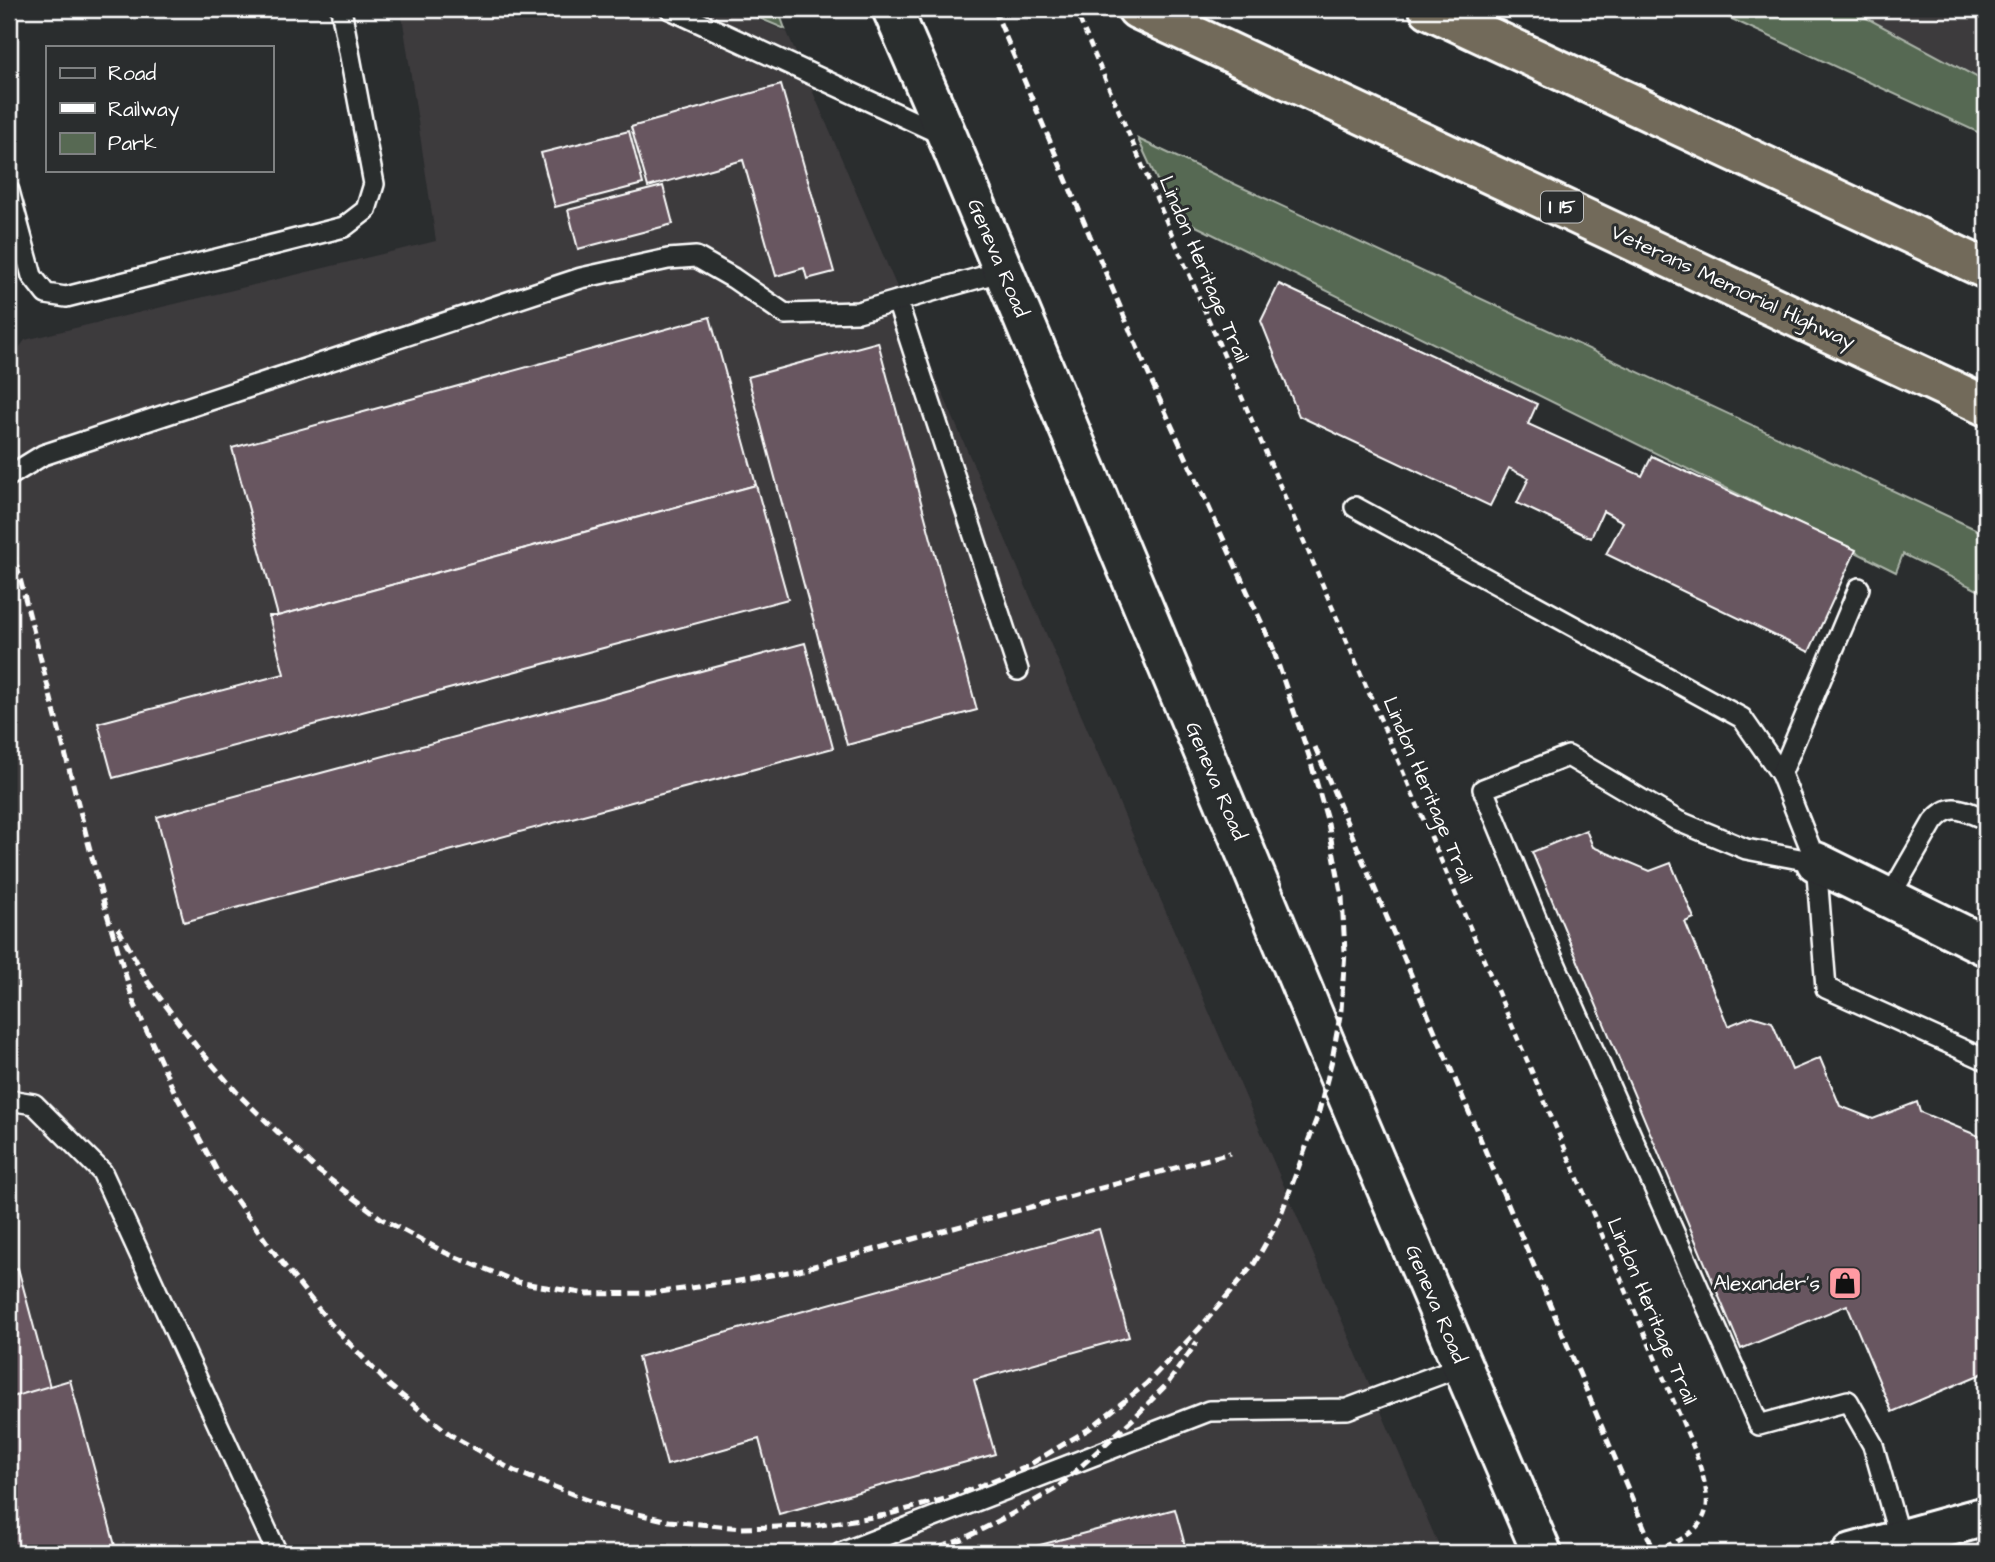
<svg xmlns="http://www.w3.org/2000/svg" width="1995" height="1562" viewBox="0 0 1995 1562" font-family="'Architects Daughter',sans-serif">
<style>
.built{fill:#3d3a3d}
.green{fill:#576953;stroke:#abb4a9;stroke-width:2}
.building{fill:#685760;stroke:#fff;stroke-width:2}
.lines{fill:none;stroke-linecap:round;stroke-linejoin:round}
.service-casing{stroke:#fff;stroke-width:24}
.minor-casing{stroke:#fff;stroke-width:44}
.tertiary-casing{stroke:#fff;stroke-width:44}
.secondary-casing{stroke:#fff;stroke-width:44}
.motorway-casing{stroke:#fff;stroke-width:44}
.path{stroke:#fff;stroke-width:4.5;stroke-dasharray:7 5;stroke-linecap:butt}
.service{stroke:#2a2d2e;stroke-width:19}
.minor{stroke:#2a2d2e;stroke-width:38}
.tertiary{stroke:#2a2d2e;stroke-width:38}
.secondary{stroke:#2a2d2e;stroke-width:38}
.motorway{stroke:#726b5a;stroke-width:38}
.rail{stroke:#fff;stroke-width:5;stroke-dasharray:10 5;stroke-linecap:butt}
.labels{text-anchor:middle;dominant-baseline:central;stroke-width:6;stroke-linejoin:round;paint-order:stroke}
.shield{fill:#2a2d2e;stroke:#bfc0c0;stroke-width:2}
.shield-label{font-size:19px;font-weight:bold;fill:#fff}
.street-label{font-size:21px;fill:#fff;stroke:#2a2d2e}
.poi-label{font-size:21px;fill:#fff;stroke:#2a2d2e;text-anchor:end}
</style>
<rect width="100%" height="100%" fill="#2a2d2e"/>
<filter id="ink" filterUnits="userSpaceOnUse"><feTurbulence type="fractalNoise" baseFrequency=".0143" numOctaves="2"/><feDisplacementMap in="SourceGraphic" scale="14" xChannelSelector="R" yChannelSelector="G"/><feConvolveMatrix kernelMatrix="1 2 1 2 8 2 1 2 1" color-interpolation-filters="sRGB"/></filter>
<g filter="url(#ink)">
<g class="built">
<path d="M401 9H734L787 32 1442 1553H9V362L25 340 436 241Z"/>
<path d="M1835 9H1986V81Z"/>
</g>
<g class="green">
<path d="M738 9H778L785 29Z"/>
<path d="M1710 9H1850L1986 82V136Z"/>
<path d="M1138 139 1986 534V594L1903 554 1896 572 1194 225 1175 219Z"/>
</g>
<g class="building">
<path d="M781 85 834 272 807 279 804 268 776 276 743 160 648 187 631 127Z"/>
<path d="M629 131 643 184 555 207 541 153Z"/>
<path d="M663 186 673 224 578 249 568 210Z"/>
<path d="M1279 284 1537 404 1528 424 1642 476 1652 456 1856 550 1809 652 1606 554 1623 522 1603 511 1591 538 1517 503 1529 478 1509 468 1490 506 1299 416 1261 321Z"/>
<path d="M710 317 756 485 278 616 232 448Z"/>
<path d="M878 342 977 710 847 745 748 377Z"/>
<path d="M756 485 788 599 113 778 98 723 284 674 269 616H278Z"/>
<path d="M805 643 833 748 184 922 157 817Z"/>
<path d="M1586 830 1593 847 1650 871 1671 863 1694 918 1685 922 1728 1026 1752 1016 1772 1022 1792 1070 1820 1058 1840 1106 1873 1119 1917 1102 1920 1112 1986 1139V1372L1892 1412 1847 1305 1741 1349 1532 852Z"/>
<path d="M1099 1229 1129 1337 974 1380 995 1454 779 1514 759 1439 667 1465 638 1357Z"/>
<path d="M18 1268 50 1387 9 1398V1271Z"/>
<path d="M70 1380 117 1553H14L9 1533V1398Z"/>
<path d="M1175 1509 1187 1553H1010Z"/>
</g>
<g class="lines">
<g class="service-casing">
<g id="service">
<path d="M670 9 945 136"/>
<path d="M9 191 32 276 46 294 66 297 344 227 366 210 374 184 341 9"/>
<path d="M897 301 1018 670"/>
<path d="M9 476 43 455 581 278 668 259 696 257 733 278 785 314 858 312 1003 271"/>
<path d="M1355 507 1742 718 1781 774"/>
<path d="M1859 588 1781 774 1816 862 1826 988 1986 1060"/>
<path d="M1816 862 1746 849 1678 821 1568 756 1483 789 1551 954 1759 1425 1848 1401 1873 1445 1900 1540 1897 1545"/>
<path d="M1889 898 1933 822C1951 800 1963 811 1986 819"/>
<path d="M9 1100 34 1104 102 1172 277 1553"/>
<path d="M841 1553 1209 1411 1347 1409 1462 1366"/>
</g>
</g>
<g class="minor-casing">
<path id="minor" d="M1816 862 1986 946"/>
</g>
<g class="tertiary-casing">
<path id="tertiary" d="M1852 1553 1986 1516"/>
</g>
<g class="secondary-casing">
<path id="secondary" d="M892 9 948 138 1332 1060 1542 1553"/>
</g>
<g class="motorway-casing">
<g id="motorway">
<path d="M1137 9 1986 406"/>
<path d="M1429 9 1986 269"/>
</g>
</g>
<g class="path">
<path d="M1075 9 1695 1451C1700 1467 1706 1483 1707 1500 1708 1534 1667 1548 1639 1553"/>
<path d="M1592 1553 1611 1550 1629 1553"/>
</g>
<use href="#service" class="service"/>
<use href="#minor" class="minor"/>
<use href="#tertiary" class="tertiary"/>
<use href="#secondary" class="secondary"/>
<use href="#motorway" class="motorway"/>
<g class="rail">
<path d="M994 9 1154 387 1274 650"/>
<path d="M9 536 104 904 134 1003 175 1093 223 1182 279 1259 329 1322 390 1386 451 1435 514 1471 603 1506 669 1521 741 1528 813 1526 886 1515 952 1497 1024 1468 1089 1429 1146 1384 1199 1329 1254 1264 1278 1222 1318 1115 1332 1060 1341 1010 1345 952 1342 897 1328 823 1309 756 1271 643"/>
<path d="M1315 747 1655 1553"/>
<path d="M118 928 148 982 197 1047 241 1097 316 1169 382 1219 446 1253 517 1282 587 1294 652 1293 728 1283 799 1270 1230 1153"/>
<path d="M926 1553 963 1539 1010 1515 1057 1488 1134 1418 1168 1383 1197 1342"/>
</g>
</g>
</g>
<defs>
<g id="shop-square" transform="scale(1.75)"><rect x="-9" y="-9" width="18" height="18" rx="4" fill="#ff9aa2" stroke="#2a2d2e"/><path d="M-5-2.5h2.3a2.7 3.5 0 0 1 5.4 0H5L5.5 6h-11ZM-1.5-2.5h3a1.5 2.3 0 0 0-3 0Z" fill="#111"/></g>
</defs>
<g fill-rule="evenodd">
<use href="#shop-square" x="1845" y="1283"/>
</g>
<g class="labels">
<rect class="shield" x="1541" y="191.5" width="42" height="31" rx="5"/>
<g class="shield-label">
<text x="1562" y="207">I 15</text>
</g>
<g class="street-label">
<text transform="translate(998 258) rotate(67)">Geneva Road</text>
<text transform="translate(1204 269) rotate(67)">Lindon Heritage Trail</text>
<text transform="translate(1733 287) rotate(25)">Veterans Memorial Highway</text>
<text transform="translate(1216 781) rotate(67)">Geneva Road</text>
<text transform="translate(1428 790) rotate(67)">Lindon Heritage Trail</text>
<text transform="translate(1436 1304) rotate(67)">Geneva Road</text>
<text transform="translate(1652 1311) rotate(67)">Lindon Heritage Trail</text>
</g>
<g class="poi-label">
<text x="1820" y="1283">Alexander's</text>
</g>
</g>
<rect width="1995" height="1562" fill="none" stroke="#2a2d2e" stroke-width="35"/>
<rect x="18" y="18" width="1960" height="1527" fill="none" stroke="#fff" stroke-width="2.5" filter="url(#ink)"/>
<rect x="46" y="46" width="228" height="126" fill="#2a2d2e" stroke="#7f8182" stroke-width="2"/>
<rect x="60" y="68" width="35" height="10" fill="#2a2d2e" stroke="#7f8182" stroke-width="2"/>
<text x="108" y="80" font-size="21" fill="#ffffff">Road</text>
<rect x="60" y="103" width="35" height="10" fill="#ffffff" stroke="#7f8182" stroke-width="2"/>
<text x="108" y="116" font-size="21" fill="#ffffff">Railway</text>
<rect x="60" y="133" width="35" height="21" fill="#576953" stroke="#7f8182" stroke-width="2"/>
<text x="108" y="150" font-size="21" fill="#ffffff">Park</text>
</svg>
